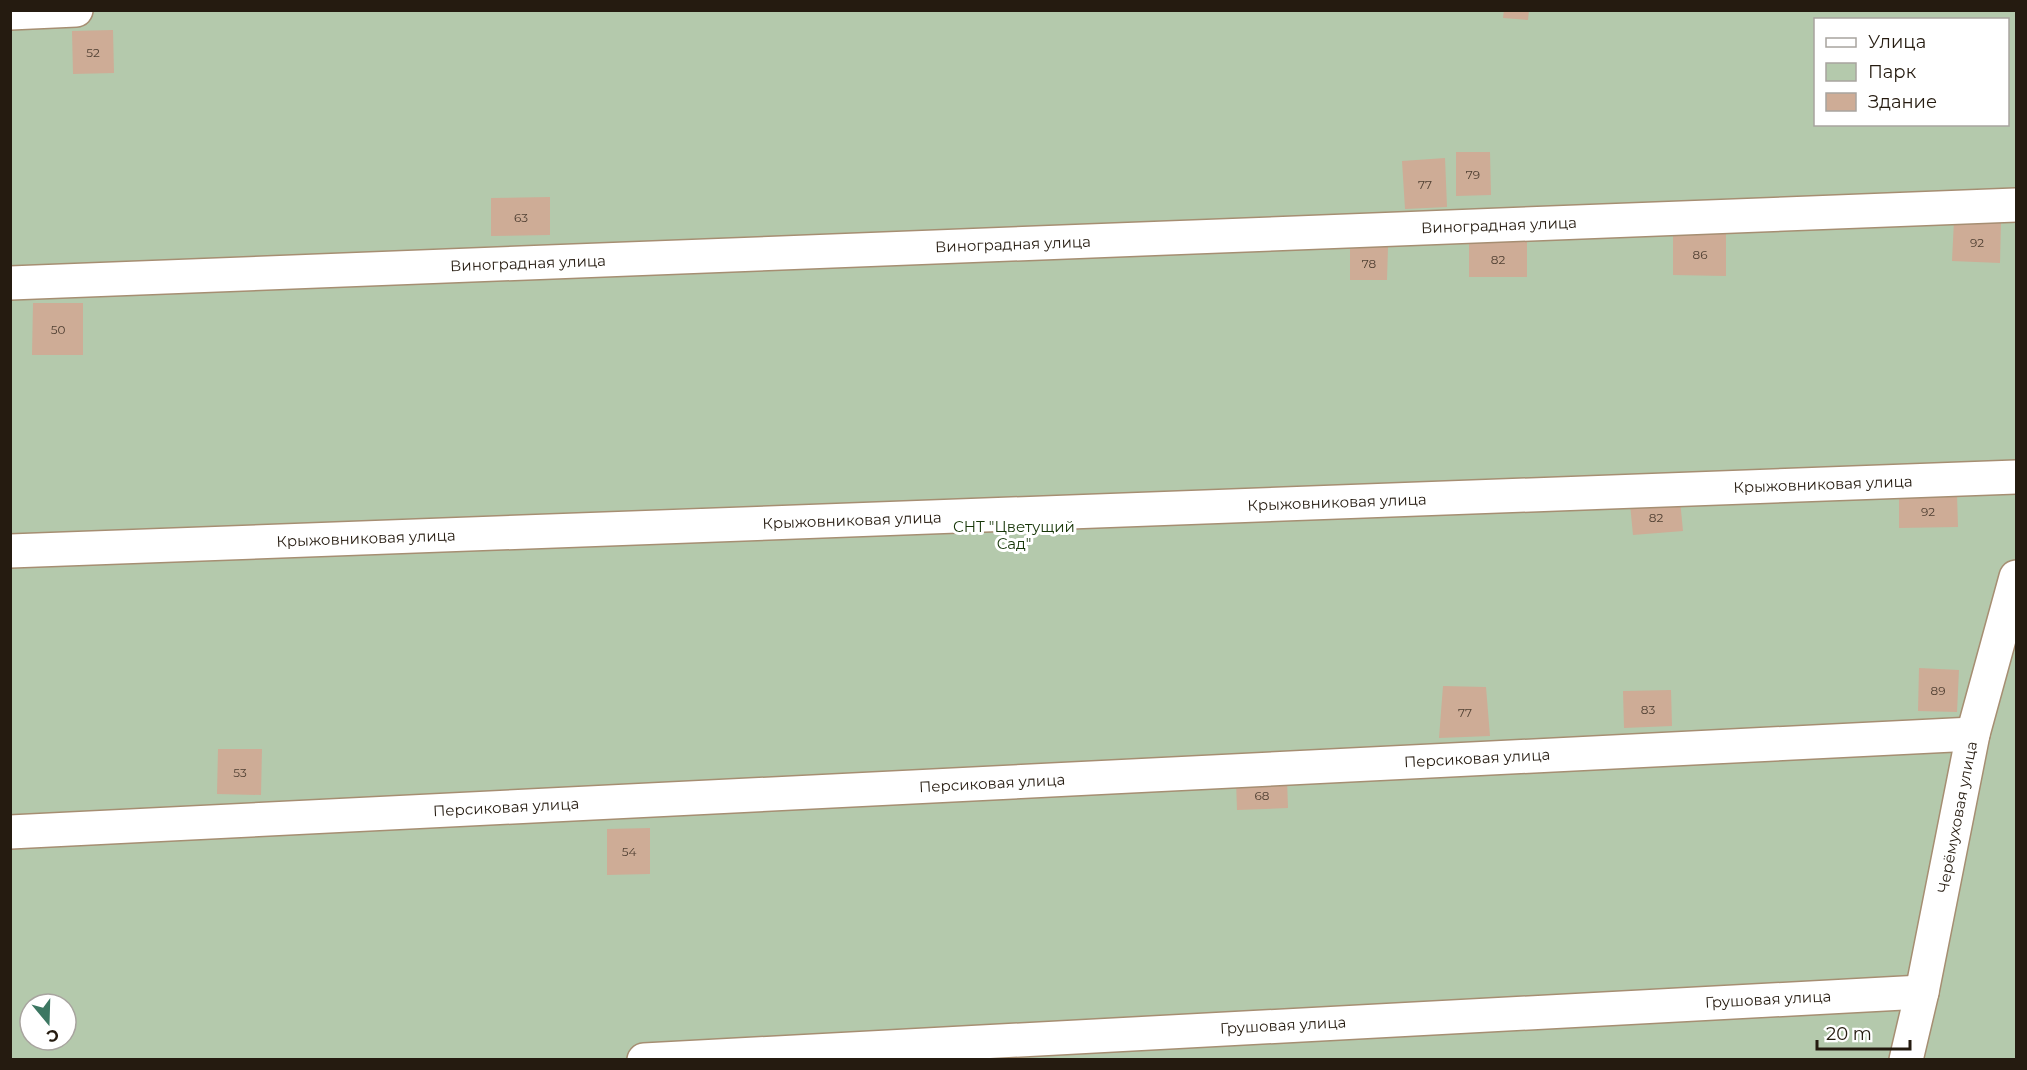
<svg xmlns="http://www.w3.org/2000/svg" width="2027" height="1070" viewBox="0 0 2027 1070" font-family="Montserrat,sans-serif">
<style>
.green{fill:#b4c9ac;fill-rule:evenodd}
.building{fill:#ceac96}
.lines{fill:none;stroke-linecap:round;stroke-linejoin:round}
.minor-casing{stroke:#a68e72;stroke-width:36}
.minor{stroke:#fff;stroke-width:33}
.labels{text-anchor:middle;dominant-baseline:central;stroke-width:6;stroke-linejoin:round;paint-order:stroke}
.number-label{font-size:12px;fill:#4f3f32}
.street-label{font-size:15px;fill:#251b10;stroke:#fff}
.park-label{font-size:15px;fill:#173608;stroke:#fff}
</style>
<rect width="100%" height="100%" fill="#fbf0e4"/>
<path class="green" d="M11 11H2016V1059H11ZM1816 20H2008V124H1816ZM30 1004H66V1040H30Z"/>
<g class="building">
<path d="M1504 10H1529L1528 20 1503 18Z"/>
<path d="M113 30 114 73 73 74 72 31Z"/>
<path d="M1456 152H1490L1491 195 1456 196Z"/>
<path d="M1445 158 1447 207 1405 209 1402 161Z"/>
<path d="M550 197V235L491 236V198Z"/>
<path d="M1954 220 2001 222 2000 263 1952 261Z"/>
<path d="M1673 231 1726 232V276L1673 275Z"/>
<rect x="1469" y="241" width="58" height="36"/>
<path d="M1350 246 1388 247 1387 280H1350Z"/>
<path d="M33 303H83V355H32Z"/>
<path d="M1957 494 1958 527 1899 528V495Z"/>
<path d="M1680 500 1683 531 1633 535 1630 504Z"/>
<path d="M1919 668 1959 670 1957 712 1918 711Z"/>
<path d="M1443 686 1486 687 1490 736 1439 738Z"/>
<path d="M1671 690 1672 726 1624 728 1623 691Z"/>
<path d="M218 749H262L261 795 217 794Z"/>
<path d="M1287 779 1288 808 1237 810 1236 781Z"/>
<path d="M650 828V874L607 875V829Z"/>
</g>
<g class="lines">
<g class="minor-casing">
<g id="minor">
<path d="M10 13 76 10"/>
<path d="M10 283 2016 205"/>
<path d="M10 551 2016 477"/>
<path d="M10 832 1973 734"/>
<path d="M644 1060 1922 992"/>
<path d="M1906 1060 1922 992 1973 734 2016 577"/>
</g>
</g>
<use href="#minor" class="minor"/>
</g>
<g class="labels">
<g class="number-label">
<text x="93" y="52">52</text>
<text x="1473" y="174">79</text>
<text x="1425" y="184">77</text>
<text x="521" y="217">63</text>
<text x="1977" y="242">92</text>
<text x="1700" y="254">86</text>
<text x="1498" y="259">82</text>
<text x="1369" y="263">78</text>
<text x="58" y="329">50</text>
<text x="1928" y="511">92</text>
<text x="1656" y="517">82</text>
<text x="1938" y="690">89</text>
<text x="1648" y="709">83</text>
<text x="1465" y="712">77</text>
<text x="240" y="772">53</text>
<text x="1262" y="795">68</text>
<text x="629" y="851">54</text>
</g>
<g class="street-label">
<text transform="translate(1499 225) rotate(-2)">Виноградная улица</text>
<text transform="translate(1013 244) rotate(-2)">Виноградная улица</text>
<text transform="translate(528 263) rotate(-2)">Виноградная улица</text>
<text transform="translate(1823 484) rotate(-2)">Крыжовниковая улица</text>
<text transform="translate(1337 502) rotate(-2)">Крыжовниковая улица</text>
<text transform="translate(852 520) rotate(-2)">Крыжовниковая улица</text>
<text transform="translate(366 538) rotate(-2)">Крыжовниковая улица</text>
<text transform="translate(1477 758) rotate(-3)">Персиковая улица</text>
<text transform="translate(992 783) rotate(-3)">Персиковая улица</text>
<text transform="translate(506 807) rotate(-3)">Персиковая улица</text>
<text transform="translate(1957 817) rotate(-79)">Черёмуховая улица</text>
<text transform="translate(1768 999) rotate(-3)">Грушовая улица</text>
<text transform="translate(1283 1025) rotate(-3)">Грушовая улица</text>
</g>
<g class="park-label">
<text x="1014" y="526">СНТ "Цветущий<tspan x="1014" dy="17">Сад"</tspan></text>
</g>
</g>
<rect width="2027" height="1070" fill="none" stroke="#251b10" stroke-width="24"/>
<rect x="1814" y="18" width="195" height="108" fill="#ffffff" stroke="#a8a49f" stroke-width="1.5"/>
<rect x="1826" y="38" width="30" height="9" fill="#ffffff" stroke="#a8a49f" stroke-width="1.5"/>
<text x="1868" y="48" font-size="18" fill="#251b10">Улица</text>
<rect x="1826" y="63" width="30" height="18" fill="#b4c9ac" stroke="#a8a49f" stroke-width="1.5"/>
<text x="1868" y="78" font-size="18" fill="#251b10">Парк</text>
<rect x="1826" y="93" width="30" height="18" fill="#ceac96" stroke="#a8a49f" stroke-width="1.5"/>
<text x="1868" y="108" font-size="18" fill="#251b10">Здание</text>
<g transform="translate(48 1022) rotate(161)"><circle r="28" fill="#ffffff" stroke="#a8a49f" stroke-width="1.5"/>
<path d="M0-4.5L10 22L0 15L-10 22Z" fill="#3c7762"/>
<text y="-9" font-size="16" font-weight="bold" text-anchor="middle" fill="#251b10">С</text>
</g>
<path d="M1817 1040v9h93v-9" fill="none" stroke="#251b10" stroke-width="3"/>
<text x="1826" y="1040" font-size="18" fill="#251b10" stroke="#ffffff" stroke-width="4.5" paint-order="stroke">20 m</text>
</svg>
